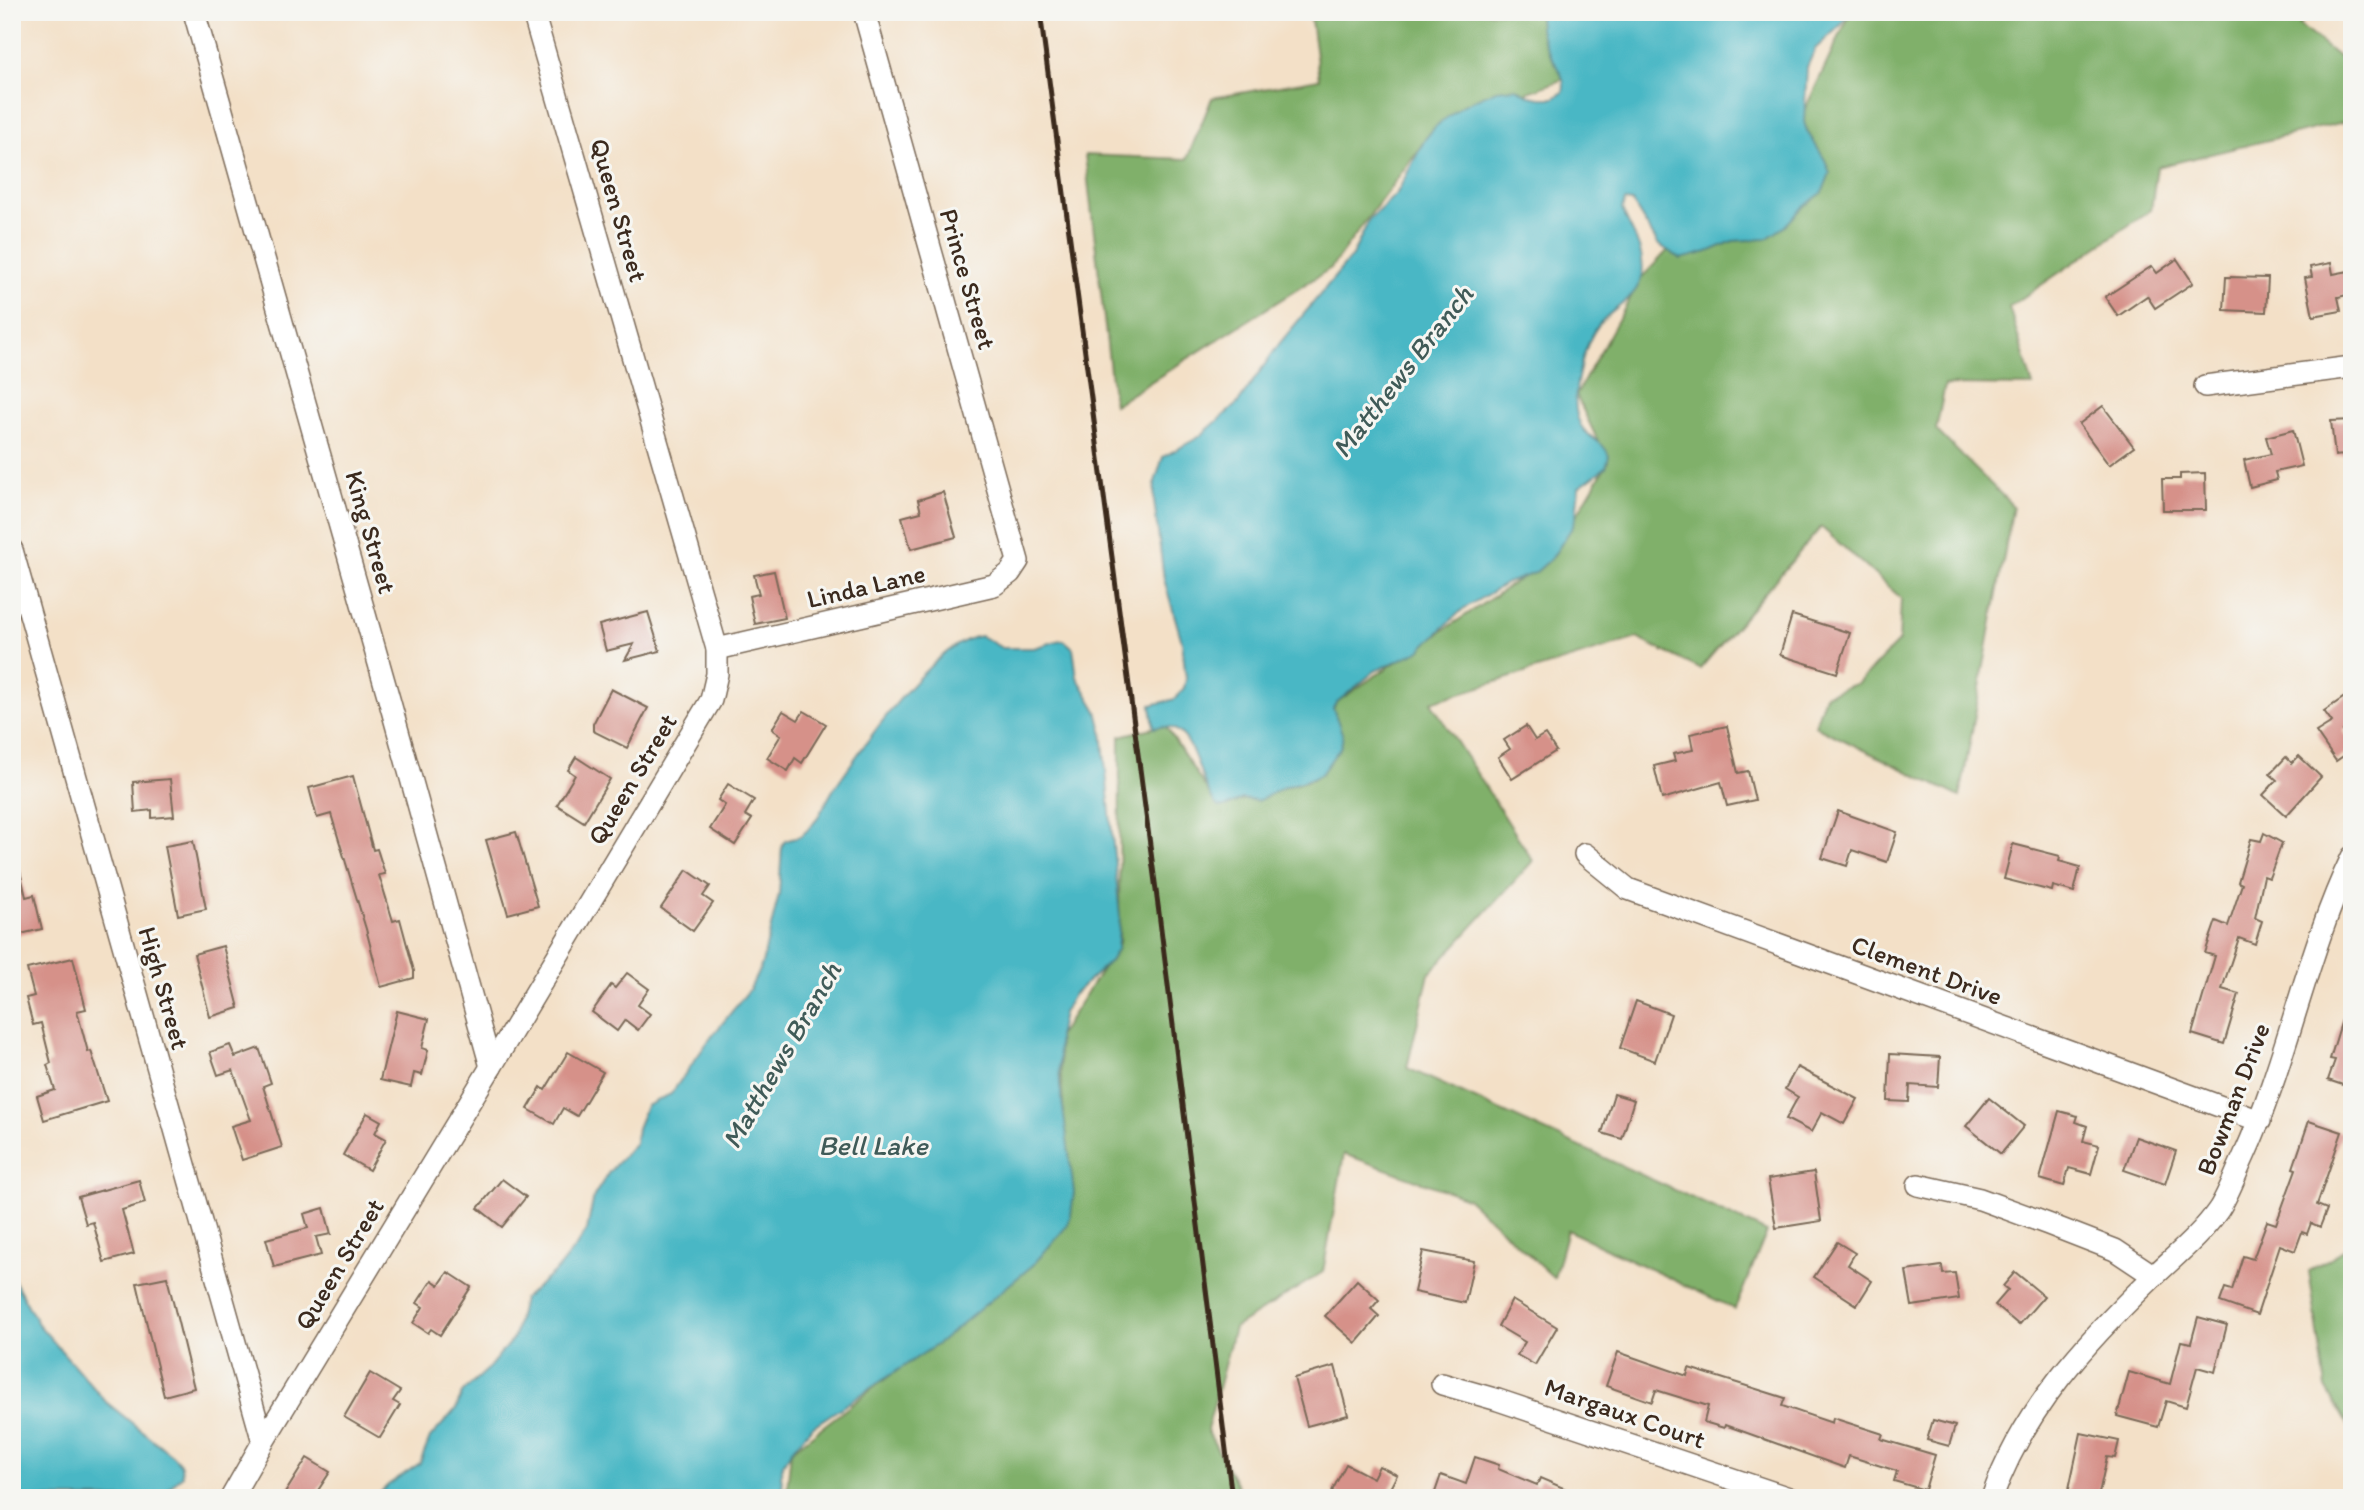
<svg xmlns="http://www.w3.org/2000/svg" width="2364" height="1510" viewBox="0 0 2364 1510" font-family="Itim,sans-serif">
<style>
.forest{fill:#80b06b;stroke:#5e6d44;stroke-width:2}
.water{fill:#4ab7c5;stroke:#427072;stroke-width:2}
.building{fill:#d69189}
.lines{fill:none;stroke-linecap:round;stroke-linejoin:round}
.minor-casing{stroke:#7b6a59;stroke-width:24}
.minor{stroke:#fff;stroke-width:21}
.rail{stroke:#3b2a1e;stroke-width:5}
.labels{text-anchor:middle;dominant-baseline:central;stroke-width:6;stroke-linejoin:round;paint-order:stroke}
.street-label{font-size:26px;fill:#3b2a1e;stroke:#f6f6f2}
.water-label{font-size:28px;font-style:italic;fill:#405b58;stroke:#f6f6f2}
</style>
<rect width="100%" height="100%" fill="#f6f6f2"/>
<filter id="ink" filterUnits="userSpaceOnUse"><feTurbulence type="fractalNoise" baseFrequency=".0143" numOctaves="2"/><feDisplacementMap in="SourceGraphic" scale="14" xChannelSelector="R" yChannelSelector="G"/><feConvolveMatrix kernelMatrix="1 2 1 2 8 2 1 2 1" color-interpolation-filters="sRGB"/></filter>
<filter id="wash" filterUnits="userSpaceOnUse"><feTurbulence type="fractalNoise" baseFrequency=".00686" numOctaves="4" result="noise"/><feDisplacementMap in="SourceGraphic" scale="28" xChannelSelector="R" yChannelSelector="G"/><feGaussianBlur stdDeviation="1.57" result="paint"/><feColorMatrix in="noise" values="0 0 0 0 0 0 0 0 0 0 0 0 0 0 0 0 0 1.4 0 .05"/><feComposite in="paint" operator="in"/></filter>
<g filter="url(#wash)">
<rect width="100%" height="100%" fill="#f3e0c7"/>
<g class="forest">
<path d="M1310 12H1540L1539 18 1564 79 1435 127 1331 268 1114 405 1085 155 1187 159 1212 98 1319 79Z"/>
<path d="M1851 12H2311L2299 25 2352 68V120L2157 167 2151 210 2009 307 2033 386 1945 385 1936 430 2013 506 1960 797 1815 726 1825 695 1858 683 1899 641 1901 598 1821 527 1700 669 1637 638 1431 702 1533 861 1429 974 1407 1068 1767 1232 1735 1309 1567 1230 1554 1278 1467 1198 1344 1154 1323 1272 1234 1328 1207 1430 1244 1498H786L791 1451 1000 1291 1071 1215 1058 1037 1119 943 1120 736 1165 725 1218 807 1313 779 1335 703 1551 558 1608 462 1576 395 1642 277 1805 109Z"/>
<path d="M2352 1245V1432L2326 1388 2309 1271Z"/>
</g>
<g class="water">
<path d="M1540 12H1849L1842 24 1815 49 1807 67 1804 122 1807 131 1825 160 1830 173 1822 193 1803 207 1784 227 1766 239 1733 241 1708 252 1681 259 1658 244 1632 202 1625 201 1622 209C1630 231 1646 249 1642 275 1639 295 1618 306 1604 319 1585 337 1573 385 1576 410 1580 440 1602 436 1609 456L1606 467 1579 487 1576 516 1573 526 1552 558 1535 573 1507 583 1463 609 1419 651 1375 671 1336 703 1333 708 1343 736 1341 746 1321 774 1314 778 1284 787 1258 801 1242 799 1226 807H1218C1194 780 1198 717 1154 728L1151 705 1175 699 1184 688 1186 679 1182 642 1164 579 1154 501 1155 482 1163 457 1199 437 1238 403 1279 344 1352 256 1369 220 1397 193 1425 139 1435 127 1463 105 1496 90 1516 88 1530 96 1540 98H1554L1563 92C1570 70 1534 48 1540 12Z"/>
<path d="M981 636 1002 648H1034L1060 640 1065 641 1073 648 1077 677 1097 711 1102 731 1120 916 1117 950 1110 961 1073 995 1063 1013 1058 1037 1060 1085 1074 1192 1071 1215 1067 1226 1033 1265 939 1343 812 1427 791 1451 783 1464 781 1475 784 1498H375L388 1485 420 1463 430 1438 456 1409 462 1393 487 1370 514 1337 523 1299 557 1270 578 1244 587 1230 594 1196 609 1172 635 1143 637 1128 646 1106 671 1094 709 1040 750 989 762 964 779 894 782 846 785 841C790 839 795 839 800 836 818 825 825 801 837 784 864 746 933 641 981 636Z"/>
<path d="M12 1276 38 1324 106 1402 173 1456 181 1465 182 1475 160 1498H12Z"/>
</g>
<g id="blocks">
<g class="building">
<path d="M2177 259 2193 283 2155 308 2147 296 2118 316 2105 297 2152 266 2157 273Z"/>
<path d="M2331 263 2333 274 2349 271 2352 294 2338 297 2341 311 2313 316 2305 278 2312 277 2310 267Z"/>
<path d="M2226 277 2268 278 2266 312 2224 310Z"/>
<path d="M2103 406 2134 447 2109 465 2079 424Z"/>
<path d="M2352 420V454L2335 456 2331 421Z"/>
<path d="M2293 430 2302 466 2275 472 2277 480 2250 487 2244 460 2271 454 2266 437Z"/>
<path d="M2205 473 2206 510H2163L2162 479H2180V474Z"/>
<path d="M943 492 956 537 911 549 902 517 921 512 918 500Z"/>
<path d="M774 571 785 618 755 624 749 596 759 594 754 575Z"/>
<path d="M648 612 660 651 625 660 634 644 606 651 599 625Z"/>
<path d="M1792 615 1850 633 1837 673 1780 655Z"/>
<path d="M611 689 648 708 627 748 593 731V724Z"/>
<path d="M2352 692V725L2343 731 2352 744V750L2336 761 2316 732 2332 722 2324 711Z"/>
<path d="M783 711 798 720 804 711 826 724 802 763 795 758 788 771 767 758 781 735 772 729Z"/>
<path d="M1526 726 1535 740 1545 734 1556 751 1512 779 1498 757 1510 749 1504 740Z"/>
<path d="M1727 726 1738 773 1748 771 1755 800 1727 806 1721 782 1662 799 1654 766 1675 761 1673 754 1693 750 1690 734Z"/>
<path d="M2299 756 2321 777 2286 816 2263 795 2277 780 2270 774 2286 757 2292 763Z"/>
<path d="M576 757 610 779 584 822 557 805 575 775 568 770Z"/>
<path d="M353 776 373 850 377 849 385 874 379 875 393 921 400 919 414 971V978L381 987 366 929 331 814 317 818 309 788Z"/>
<path d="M170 779 174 816 152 818V810L135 812 133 782Z"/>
<path d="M728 784 754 800 745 815 752 819 735 845 710 829 725 805 718 800Z"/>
<path d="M1838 811 1897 832 1887 862 1852 850 1847 866 1822 858Z"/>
<path d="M516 832 538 906 508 914 486 840Z"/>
<path d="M2264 833 2282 843 2269 878 2264 876 2255 918 2262 921 2255 944 2239 938 2222 989 2239 994 2224 1044 2192 1034 2215 956 2205 953 2216 921 2228 926 2242 884 2238 882 2251 839 2261 841Z"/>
<path d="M193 841 206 909 178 915 165 846Z"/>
<path d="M2013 844 2060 856 2059 861 2080 867 2074 892 2053 886 2052 891 2004 879Z"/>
<path d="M12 867H19L26 897 34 895 42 929 12 936Z"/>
<path d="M687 870 710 886 703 896 713 903 693 931 661 908Z"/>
<path d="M223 946 239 1008 210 1017 194 954Z"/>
<path d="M73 958 86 1009 77 1011 88 1052 91 1051 107 1101 44 1120 37 1096 55 1090 47 1065 51 1063 41 1023 33 1025 26 998 34 996 27 969Z"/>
<path d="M627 973 649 989 638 1005 650 1014 638 1030 625 1020 617 1031 592 1012 611 985 615 988Z"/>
<path d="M2348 1000 2352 1001V1088L2328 1080 2335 1060 2330 1059Z"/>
<path d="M1636 1001 1671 1014 1655 1061 1620 1048Z"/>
<path d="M397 1011 429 1019 422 1048 428 1050 422 1075 414 1073 411 1087 380 1080Z"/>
<path d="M230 1045 235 1057 259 1048 271 1083 263 1086 282 1147 242 1160 231 1126 251 1120 233 1070 218 1075 210 1052Z"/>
<path d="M568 1052 603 1072 577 1116 563 1108 554 1124 528 1109 541 1087 545 1090Z"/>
<path d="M1890 1054 1940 1057 1938 1087 1910 1085 1909 1102 1888 1101Z"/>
<path d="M1797 1067 1858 1099 1844 1124 1822 1112 1811 1132 1786 1119 1798 1097 1785 1089Z"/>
<path d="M1614 1094 1634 1100 1622 1139 1602 1133Z"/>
<path d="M1989 1098 2024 1126 2001 1154 1966 1126Z"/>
<path d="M2059 1111 2078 1116 2076 1122 2087 1126 2083 1141 2099 1145 2091 1174 2069 1168 2064 1186 2040 1179Z"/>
<path d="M367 1113 381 1121 375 1133 386 1139 369 1170 343 1155Z"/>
<path d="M2309 1121 2342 1132 2317 1205 2327 1209 2320 1227 2311 1223 2307 1234 2302 1232 2295 1251 2280 1245 2257 1315 2220 1302 2225 1288 2232 1290 2243 1256 2253 1259 2267 1221 2276 1224 2296 1169 2293 1168Z"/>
<path d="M2136 1137 2176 1151 2165 1184 2124 1170Z"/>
<path d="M1814 1172 1821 1221 1776 1228 1768 1179Z"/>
<path d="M502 1179 526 1197 502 1227 478 1208Z"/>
<path d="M139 1180 145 1203 122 1210 134 1254 104 1262 93 1222 86 1224 78 1197Z"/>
<path d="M324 1208 331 1234 316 1237 321 1255 274 1267 266 1239 308 1228 304 1214Z"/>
<path d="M1837 1242 1855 1253 1848 1265 1872 1281 1857 1305 1814 1277Z"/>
<path d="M1423 1251 1474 1261 1465 1303 1414 1292Z"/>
<path d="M1942 1266 1943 1274 1955 1273 1959 1299 1912 1306 1906 1271Z"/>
<path d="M448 1272 471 1287 440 1335 431 1329 428 1333 413 1323 423 1307 417 1303 432 1280 439 1285Z"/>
<path d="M2015 1272 2044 1296 2019 1325 1995 1305 2008 1290 2003 1286Z"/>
<path d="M167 1277 194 1388 164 1396 137 1283Z"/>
<path d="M1357 1280 1379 1300 1371 1309 1379 1316 1356 1343 1325 1316Z"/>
<path d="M1512 1300 1557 1327 1535 1365 1517 1355 1525 1342 1498 1326Z"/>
<path d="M2198 1317 2227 1325 2215 1372 2197 1367 2186 1407 2166 1401 2158 1427 2117 1416 2129 1372 2170 1384 2181 1341 2191 1343Z"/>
<path d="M1618 1352 1687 1376 1689 1368 1766 1392 1785 1398 1782 1406 1832 1423 1833 1418 1883 1434 1881 1439 1935 1455 1925 1490 1894 1481 1897 1471 1849 1456 1845 1468 1725 1425 1724 1428 1704 1422 1708 1406 1656 1390 1652 1402 1606 1386Z"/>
<path d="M1335 1366 1348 1415 1307 1426 1294 1378Z"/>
<path d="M370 1373 400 1391 393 1401 400 1405 380 1438 344 1417Z"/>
<path d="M1933 1420 1955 1426 1949 1446 1927 1440Z"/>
<path d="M2081 1433 2119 1441 2115 1458 2107 1457 2098 1498H2067Z"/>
<path d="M1475 1457 1499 1465 1498 1469 1537 1485 1540 1478 1587 1498H1433L1441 1475 1466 1484Z"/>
<path d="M307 1458 330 1472 313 1498H282Z"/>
<path d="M1346 1464 1373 1478 1379 1466 1397 1475 1385 1498H1345L1332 1491Z"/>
</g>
</g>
</g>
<g filter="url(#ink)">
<use href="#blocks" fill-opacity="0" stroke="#7b6a59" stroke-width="2"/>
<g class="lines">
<g class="minor-casing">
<g id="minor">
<path d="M194 12 389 699 491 1067"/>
<path d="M2205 386 2352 367"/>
<path d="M12 550 263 1442"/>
<path d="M717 649 994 585 1010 573 1018 561 864 12"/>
<path d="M1585 854 1628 889 2260 1121"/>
<path d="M1918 1185 1980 1199 2048 1224 2115 1250 2154 1276"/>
<path d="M1442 1384 1498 1400 1789 1498"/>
<path d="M231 1498 263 1442 491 1067 711 700 717 674V649L533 12"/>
<path d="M1992 1498C2023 1409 2087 1341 2153 1277 2176 1255 2201 1235 2219 1209 2229 1193 2236 1173 2244 1156 2288 1059 2306 953 2352 857"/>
</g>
</g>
<use href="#minor" class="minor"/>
<path class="rail" d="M1040 12 1159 913 1232 1498"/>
</g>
</g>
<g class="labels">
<g class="street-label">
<text transform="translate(619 210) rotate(74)">Queen Street</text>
<text transform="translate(968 279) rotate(74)">Prince Street</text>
<text transform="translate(371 532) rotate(74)">King Street</text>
<text transform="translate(866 586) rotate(-13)">Linda Lane</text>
<text transform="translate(632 779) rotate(-59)">Queen Street</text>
<text transform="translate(1927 970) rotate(20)">Clement Drive</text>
<text transform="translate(164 988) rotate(74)">High Street</text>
<text transform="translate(2233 1099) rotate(-69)">Bowman Drive</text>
<text transform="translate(339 1264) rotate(-59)">Queen Street</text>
<text transform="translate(1625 1413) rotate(19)">Margaux Court</text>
</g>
<g class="water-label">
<text transform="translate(1402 371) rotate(-52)">Matthews Branch</text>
<text transform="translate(781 1055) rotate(-60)">Matthews Branch</text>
<text x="873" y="1145">Bell Lake</text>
</g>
</g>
<rect width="2364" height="1510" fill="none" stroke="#f6f6f2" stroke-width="42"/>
</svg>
